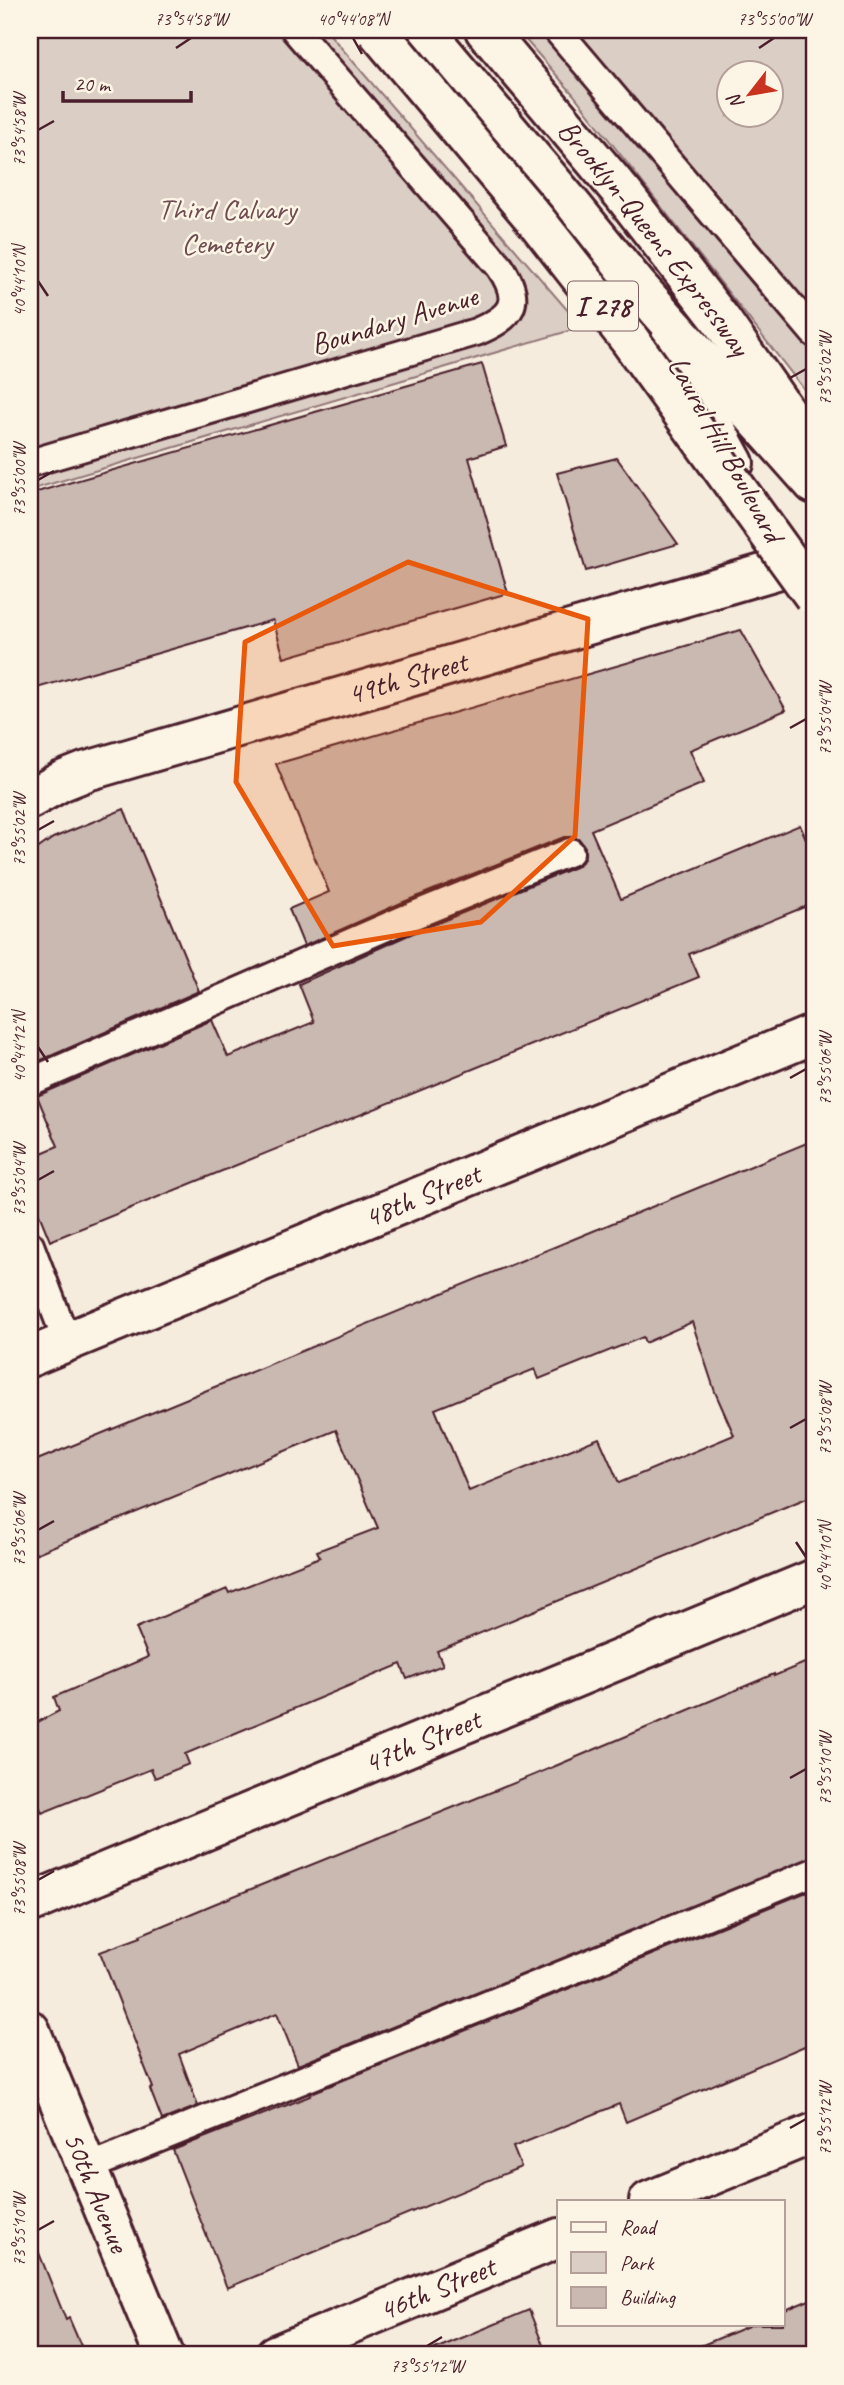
<svg xmlns="http://www.w3.org/2000/svg" width="844" height="2385" viewBox="0 0 844 2385" font-family="Caveat,sans-serif">
<style>
.green{fill:#dbcec4;stroke:#927678;stroke-width:2;fill-rule:evenodd}
.building{fill:#cab9b1;stroke:#4a1f2b;stroke-width:2;fill-rule:evenodd}
.lines{fill:none;stroke-linecap:round;stroke-linejoin:round}
.service-casing{stroke:#4a1f2b;stroke-width:32}
.minor-casing{stroke:#4a1f2b;stroke-width:44}
.tertiary-casing{stroke:#4a1f2b;stroke-width:44}
.secondary-casing{stroke:#4a1f2b;stroke-width:44}
.motorway-casing{stroke:#4a1f2b;stroke-width:44}
.service{stroke:#fcf5e5;stroke-width:26}
.minor{stroke:#fcf5e5;stroke-width:38}
.tertiary{stroke:#fcf5e5;stroke-width:38}
.secondary{stroke:#fcf5e5;stroke-width:38}
.motorway{stroke:#fcf5e5;stroke-width:38}
.motorway-bridge-casing{stroke:#4a1f2b;stroke-width:44;stroke-linecap:butt}
.motorway-bridge{stroke:#fcf5e5;stroke-width:38}
.marked{fill:#e8590c;fill-opacity:0.2;stroke:#e8590c;stroke-width:5;stroke-linejoin:round}
.ticks{fill:none;stroke:#4a1f2b;stroke-width:2.5}
.labels{text-anchor:middle;dominant-baseline:central;stroke-width:5;stroke-linejoin:round;paint-order:stroke}
.shield{fill:#fcf5e5;stroke:#7f5f63;stroke-width:2}
.shield-label{font-size:28px;font-weight:bold;fill:#4a1f2b}
.park-label{font-size:30px;fill:#6e4b51;stroke:#fcf5e5}
.street-label{font-size:30px;fill:#4a1f2b;stroke:#fcf5e5}
.neatline{fill:none;stroke:#4a1f2b;stroke-width:2.5}
.ticks-label{font-size:18px;text-anchor:middle;fill:#4a1f2b}
</style>
<rect width="100%" height="100%" fill="#f5ecde"/>
<filter id="ink" filterUnits="userSpaceOnUse"><feTurbulence type="fractalNoise" baseFrequency=".0143" numOctaves="2"/><feDisplacementMap in="SourceGraphic" scale="14" xChannelSelector="R" yChannelSelector="G"/><feConvolveMatrix kernelMatrix="1 2 1 2 8 2 1 2 1" color-interpolation-filters="sRGB"/></filter>
<g filter="url(#ink)">
<g class="green">
<path d="M30 30H326L582 327 30 490Z"/>
<path d="M517 30H814V402L573 94ZM728 74H770V116H728Z"/>
</g>
<g class="building">
<path d="M482 364 506 446 469 458 508 593 284 658 273 620 30 690V494Z"/>
<path d="M617 458 678 544 586 571 557 473Z"/>
<path d="M741 630 786 710 690 750 704 783 591 830 621 899 800 825 814 857V903L689 954 699 977 50 1241 30 1192V1158L58 1146 37 1096 212 1020 228 1057 314 1022 299 984 413 933 576 867 582 862 585 855V847L580 840 573 837H564L401 903 304 946 289 909 329 892 276 764Z"/>
<path d="M124 809 199 991 30 1065V854L53 838Z"/>
<path d="M814 1140V1495L437 1651 443 1665 407 1679 401 1664 185 1754 189 1764 155 1778 151 1769 42 1813 30 1782V1726L59 1711 54 1697 148 1657 136 1628 227 1589 229 1593 320 1557 317 1551 378 1528 336 1430 30 1556V1463ZM692 1322 715 1392 734 1435 619 1483 599 1438 469 1491 435 1409 535 1369 539 1379 643 1337 645 1343Z"/>
<path d="M814 1659V1857L298 2065 277 2013 179 2054 198 2106 162 2120 150 2089 153 2088 100 1952 141 1937 140 1935 214 1904 534 1775 774 1674V1676Z"/>
<path d="M814 1889V2042L626 2122 619 2104 513 2147 521 2167 227 2288 173 2150 282 2107 310 2096 309 2094Z"/>
<path d="M31 2233 66 2320 69 2318 85 2355H30Z"/>
<path d="M814 2298V2355L681 2354 753 2324H783V2311Z"/>
<path d="M529 2310 547 2355H423V2354Z"/>
</g>
<g class="lines">
<g class="service-casing">
<g id="service">
<path d="M557 30 814 333"/>
<path d="M30 463 476 332C512 317 524 303 500 267L295 30"/>
<path d="M30 1082 407 918 570 852"/>
<path d="M30 1245 67 1342"/>
<path d="M86 2168 814 1872"/>
</g>
</g>
<g class="minor-casing">
<g id="minor">
<path id="s1" d="M30 799 62 781 87 771 790 566"/>
<path id="s2" d="M30 1903 814 1579"/>
<path id="s3" d="M30 2030 164 2355"/>
<path d="M649 2201 814 2133"/>
<path id="s4" d="M275 2355 559 2238"/>
</g>
</g>
<g class="tertiary-casing">
<g id="tertiary">
<path id="s5" d="M30 1357 814 1034"/>
</g>
</g>
<g class="secondary-casing">
<g id="secondary">
<path d="M424 30 568 201 638 287 814 484"/>
<path d="M669 344 734 463"/>
</g>
</g>
<g class="motorway-casing">
<g id="motorway">
<path id="s6" d="M485 30 623 194 721 320 814 453"/>
</g>
</g>
<use href="#service" class="service"/>
<use href="#minor" class="minor"/>
<use href="#tertiary" class="tertiary"/>
<use href="#secondary" class="secondary"/>
<use href="#motorway" class="motorway"/>
<g class="motorway-bridge-casing">
<path id="motorway-bridge" d="M376 30 538 223 629 339 814 596"/>
</g>
<use href="#motorway-bridge" class="motorway-bridge"/>
</g>
</g>
<path class="marked" d="M408 562 588 619 575 836 481 922 333 946 236 782 245 642Z"/>
<path class="ticks" d="M353 38 362 54M176 48 191 38M759 48 774 38M38 130 54 121M38 281 48 296M790 378 806 369M38 480 54 471M790 728 806 719M38 830 54 821M38 1047 48 1062M790 1078 806 1069M38 1180 54 1171M790 1428 806 1419M38 1530 54 1521M796 1542 806 1557M790 1778 806 1769M38 1880 54 1871M790 2128 806 2119M38 2230 54 2221M427 2346 442 2337"/>
<g class="labels">
<rect class="shield" x="568" y="281.5" width="70" height="49" rx="5"/>
<g class="shield-label">
<text x="603" y="306">I 278</text>
</g>
<g class="park-label">
<text x="227" y="209">Third Calvary<tspan x="227" dy="34">Cemetery</tspan></text>
</g>
<g class="street-label">
<text stroke="none"><textPath href="#s6" startOffset="268">Brooklyn-Queens Expressway</textPath></text>
<text transform="translate(394 320) rotate(-17)">Boundary Avenue</text>
<text transform="translate(726 449) rotate(61)">Laurel Hill Boulevard</text>
<text stroke="none"><textPath href="#s1" startOffset="397">49th Street</textPath></text>
<text stroke="none"><textPath href="#s5" startOffset="424">48th Street</textPath></text>
<text stroke="none"><textPath href="#s2" startOffset="424">47th Street</textPath></text>
<text stroke="none"><textPath href="#s3" startOffset="175">50th Avenue</textPath></text>
<text stroke="none"><textPath href="#s4" startOffset="175">46th Street</textPath></text>
</g>
</g>
<rect width="844" height="2385" fill="none" stroke="#fcf5e5" stroke-width="77"/>
<rect x="557" y="2200" width="228" height="126" fill="#fcf5e5" stroke="#b59f9b" stroke-width="2"/>
<rect x="571" y="2222" width="35" height="10" fill="#fcf5e5" stroke="#b59f9b" stroke-width="2"/>
<text x="620" y="2234" font-size="21" fill="#4a1f2b">Road</text>
<rect x="571" y="2252" width="35" height="21" fill="#dbcec4" stroke="#b59f9b" stroke-width="2"/>
<text x="620" y="2270" font-size="21" fill="#4a1f2b">Park</text>
<rect x="571" y="2287" width="35" height="21" fill="#cab9b1" stroke="#b59f9b" stroke-width="2"/>
<text x="620" y="2304" font-size="21" fill="#4a1f2b">Building</text>
<g transform="translate(750 94) rotate(239)"><circle r="33" fill="#fcf5e5" stroke="#b59f9b" stroke-width="2"/>
<path d="M0-5L12 26L0 18L-12 26Z" fill="#c8321e"/>
<text y="-10" font-size="19" font-weight="bold" text-anchor="middle" fill="#4a1f2b">N</text>
</g>
<path d="M63 91v10h128v-10" fill="none" stroke="#4a1f2b" stroke-width="3.5"/>
<text x="74" y="91" font-size="21" fill="#4a1f2b" stroke="#fcf5e5" stroke-width="5" paint-order="stroke">20 m</text>
<rect x="38" y="38" width="768" height="2308" class="neatline"/>
<g class="ticks-label">
<text x="191" y="25">73°54'58"W</text>
<text x="353" y="25">40°44'08"N</text>
<text x="774" y="25">73°55'00"W</text>
<text transform="translate(19 130) rotate(-90)" y="6">73°54'58"W</text>
<text transform="translate(19 281) rotate(-90)" y="6">40°44'10"N</text>
<text transform="translate(825 369) rotate(-90)" y="6">73°55'02"W</text>
<text transform="translate(19 480) rotate(-90)" y="6">73°55'00"W</text>
<text transform="translate(825 719) rotate(-90)" y="6">73°55'04"W</text>
<text transform="translate(19 830) rotate(-90)" y="6">73°55'02"W</text>
<text transform="translate(19 1047) rotate(-90)" y="6">40°44'12"N</text>
<text transform="translate(825 1069) rotate(-90)" y="6">73°55'06"W</text>
<text transform="translate(19 1180) rotate(-90)" y="6">73°55'04"W</text>
<text transform="translate(825 1419) rotate(-90)" y="6">73°55'08"W</text>
<text transform="translate(19 1530) rotate(-90)" y="6">73°55'06"W</text>
<text transform="translate(825 1557) rotate(-90)" y="6">40°44'10"N</text>
<text transform="translate(825 1769) rotate(-90)" y="6">73°55'10"W</text>
<text transform="translate(19 1880) rotate(-90)" y="6">73°55'08"W</text>
<text transform="translate(825 2119) rotate(-90)" y="6">73°55'12"W</text>
<text transform="translate(19 2230) rotate(-90)" y="6">73°55'10"W</text>
<text x="427" y="2372">73°55'12"W</text>
</g>
</svg>
